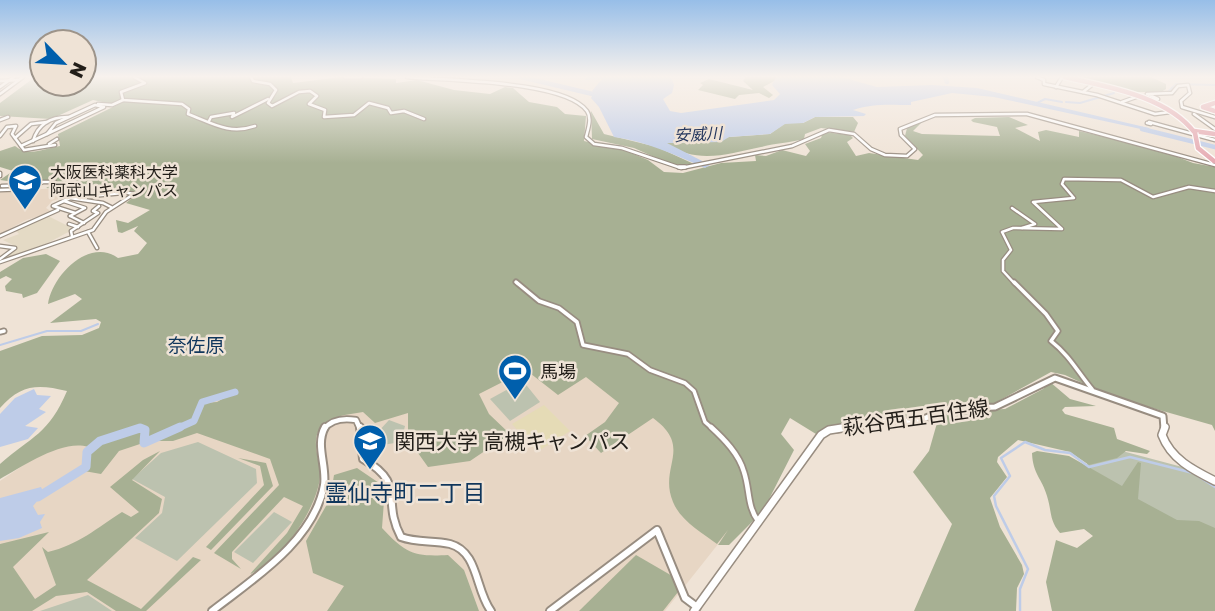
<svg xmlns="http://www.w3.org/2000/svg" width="1215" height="611" viewBox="0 0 1215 611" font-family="'Golos Text','Noto Sans JP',sans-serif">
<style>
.built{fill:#e7d6c4}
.medical{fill:#e4dac5}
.green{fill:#bcc2af}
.forest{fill:#a7b093}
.sand{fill:#e5dbb6}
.water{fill:#becce8}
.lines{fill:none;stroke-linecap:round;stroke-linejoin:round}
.stream-far1{stroke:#becce8;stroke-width:2}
.stream{stroke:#becce8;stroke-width:2.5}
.river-far2{stroke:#becce8;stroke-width:4.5}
.river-far1{stroke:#becce8;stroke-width:7}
.river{stroke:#becce8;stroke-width:9}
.minor-far2-casing{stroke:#988d81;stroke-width:5}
.minor-far1-casing{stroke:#988d81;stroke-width:7}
.minor-casing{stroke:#988d81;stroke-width:8}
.tertiary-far3-casing{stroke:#988d81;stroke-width:5}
.tertiary-far2-casing{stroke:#988d81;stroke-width:6}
.tertiary-far1-casing{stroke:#988d81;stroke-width:8}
.tertiary-casing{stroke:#988d81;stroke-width:10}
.secondary-far1-casing{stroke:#988d81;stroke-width:9}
.secondary-casing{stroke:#988d81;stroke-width:10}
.primary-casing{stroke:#fff;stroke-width:7}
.minor-far2{stroke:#fff;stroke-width:2.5}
.minor-far1{stroke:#fff;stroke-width:3.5}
.minor{stroke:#fff;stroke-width:4.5}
.tertiary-far3{stroke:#fff;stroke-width:2.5}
.tertiary-far2{stroke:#fff;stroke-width:3.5}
.tertiary-far1{stroke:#fff;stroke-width:4.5}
.tertiary{stroke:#fff;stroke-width:6}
.secondary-far1{stroke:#fff;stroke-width:5}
.secondary{stroke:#fff;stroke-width:7}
.primary{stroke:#e6abb3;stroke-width:4.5}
.primary-bridge-casing{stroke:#fff;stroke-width:7;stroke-linecap:butt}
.primary-bridge{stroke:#e6abb3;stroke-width:4.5}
.labels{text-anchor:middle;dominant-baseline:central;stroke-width:5;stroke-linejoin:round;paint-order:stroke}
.far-water-label{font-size:16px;font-style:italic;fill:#25375e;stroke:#efe3d6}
.far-poi-label{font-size:16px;fill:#221e19;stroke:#efe3d6;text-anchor:start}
.poi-label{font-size:18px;fill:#221e19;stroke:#efe3d6;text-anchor:start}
.neighbourhood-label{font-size:19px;fill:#0f365c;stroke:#efe3d6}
.near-street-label{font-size:21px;fill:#221e19;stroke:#efe3d6}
.near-poi-label{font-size:21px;fill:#221e19;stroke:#efe3d6;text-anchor:start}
.near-neighbourhood-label{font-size:23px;fill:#0f365c;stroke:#efe3d6}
</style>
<rect width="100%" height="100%" fill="#efe3d6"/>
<g class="built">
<path d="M63 188 79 193 52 201 46 208 52 212 26 220 0 234V191Z"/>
<path d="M619 354 738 519 665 611H0V481L117 402 246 357 305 364Z"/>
</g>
<path class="medical" d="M48 216 74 229 42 246 4 259 17 247 3 240 19 234 15 230Z"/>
<g class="green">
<path d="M523 381 540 402 510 421 490 399Z"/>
<path d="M389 420 405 426 401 442 376 446 377 433Z"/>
<path d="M198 442 256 469 257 483 177 561 135 538 162 513 165 497 132 479 161 453Z"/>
<path d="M1126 452 1186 468 1215 483V537L1179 525 1087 468V459L1103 453Z"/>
<path d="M274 512 292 522 253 563 234 552Z"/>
<path d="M88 595 112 611H40Z"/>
</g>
<g class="forest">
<path d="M35 77H42V84H84V77H291L293 83 341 77 396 79V83L417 80 454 90 490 94 505 87 513 88 529 102 557 107 565 114 586 116 584 141 624 150 648 160 664 172 683 173 721 163 756 161 755 155 766 156 782 150 806 156 810 151 805 144 821 138 823 132 850 135 853 138 847 142 856 156 869 153 918 160 923 155 905 136 907 128 923 121 913 131 922 134 1000 136 997 127 973 122 971 120 975 118 1009 117 1028 125 1015 128 1040 141 1038 132 1046 130 1079 137V131L1157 149 1193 163 1215 167V431L1212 425 1110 396 1065 375 1051 372 993 404 940 405 906 419 894 417 830 426 816 434 790 418 781 434 794 450 763 511 729 545H718L728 530 717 544C702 533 680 520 673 502 658 466 694 448 653 418L601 453 585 436 605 422 619 403 586 377 558 395 526 370 479 394 489 414 510 434 470 461 428 467 408 439V413L375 423 363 412C347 415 329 415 319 430 311 443 321 463 320 477 317 509 280 563 250 574L287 533 303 506 284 497 232 552V559L241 569 214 553 279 485 270 459 197 433 173 441H149L197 420 203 403 217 402 236 391 217 399 202 400 193 419 144 441 147 429C135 424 100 440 88 447 62 439 22 467 0 479V464C32 436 49 434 67 391 38 384 21 384 0 408V351L42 336 82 335 99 328 101 322 96 319 50 323 82 299 75 294 48 304C52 275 90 237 118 258L138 254 147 243 134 231 138 226 122 233 118 232 116 220 128 223 150 210 126 203 137 194 136 192 91 196 64 187 72 181 71 180 61 189 46 188 58 182 30 184 0 180 13 171 0 167V151L15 146C29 157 43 149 60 146L58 134 117 105 93 100 51 119 0 116V103Z"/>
<path d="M746 77H782L763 87 773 95 769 98 759 93 739 95 735 99 698 90 703 85 700 83 709 79 753 90 743 81Z"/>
<path d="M1072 77H1151L1166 84V89L1161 92H1125Z"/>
<path d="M591 111 604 134 657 147 694 164H670L634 148 592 139Z"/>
<path d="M815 117H853L858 123 854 132 821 128 805 134 804 139C789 143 775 143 761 147 727 154 697 165 666 143L715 142 729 137 770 134 785 123H803Z"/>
<path d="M46 254 60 261 37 293 23 298 22 294 6 291 5 286 12 279 6 276 0 279V272L23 258Z"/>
<path d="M1050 382 1070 399 1096 406 1065 407 1062 410 1065 414 1114 428 1117 439 1150 451 1147 454 1126 451 1117 458 1089 465 1070 452 1018 440 998 457 997 462 1007 477 990 498 1000 527 1022 565 1024 574 1017 588 1016 611H914L952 524 913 472 929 451 937 423 932 418 950 412 1005 409 1043 389Z"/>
<path d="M139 429 144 433 140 444 119 451 101 474 84 471 90 463 89 451 98 443Z"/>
<path d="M160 451 132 480 162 499 159 513 87 580 141 609 193 557 201 560 146 611H116L87 592 56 596 32 611H0V544L49 532 13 567 35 599 56 585 42 547 48 552C78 545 97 528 122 512L131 517 139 512 110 487 143 460Z"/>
<path d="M1037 451 1069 456 1122 486 1138 462 1141 463 1138 499 1177 520 1199 521 1215 528V611H1052L1046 582 1056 540 1077 548 1093 536 1084 529 1060 533C1049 520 1052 512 1047 496 1042 478 1033 475 1032 453Z"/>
<path d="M238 458 266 463 273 486 211 550 206 547 264 485 260 466Z"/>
<path d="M357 468 379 483 384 501 382 528C405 553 414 557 448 555L464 570 479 611H327L344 586 313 573 306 541 330 499 334 475Z"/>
<path d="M636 555 674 577 678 592 663 611H579Z"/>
</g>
<path class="sand" d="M544 405 570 431 537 452 512 424Z"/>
<g class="water">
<path d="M586 77H671L674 85 672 93 663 99 670 111 681 113 774 100 780 94 772 85 776 77H841L877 87 932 85 977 88 1149 128 1150 131 994 97 952 93 911 102V105C890 105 874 103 853 110L866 114 864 116 815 117 803 123 785 124 770 134 729 137 721 142 667 143 710 165 705 168C675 155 646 141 614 137L599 107 591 98 594 93 592 91 602 79 585 80Z"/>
<path d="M34 389 37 395 51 396 39 409 46 412 25 426 38 428 28 439 0 447V414L15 398Z"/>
<path d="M41 487 44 493 33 506 38 515 45 514 40 522 42 528 19 538 0 541V498Z"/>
</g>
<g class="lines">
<g class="stream-far1">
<path d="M1168 92 1176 84 1215 85"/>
<path d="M1066 102 1080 103 1114 93"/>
<path d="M1037 103 1045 99 1062 102"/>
<path d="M0 345 47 331H81L98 324"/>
</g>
<g class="stream">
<path d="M1198 476 1215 487"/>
<path d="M1020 611V589L1028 569 996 506 994 496 1010 476 1001 458 1025 442 1045 450 1070 453 1089 467 1130 457 1193 473"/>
</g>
<g class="river-far2">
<path d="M521 77 601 96"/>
<path d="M945 77 947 82"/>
<path d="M1142 129 1215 147"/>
</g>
<g class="river-far1">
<path d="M137 429H142"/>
<path d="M176 429 194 421 202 402 235 392"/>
</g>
<path class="river" d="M38 497 86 467 87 452 100 441 140 428 145 430 144 443 180 427"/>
<g class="minor-far2-casing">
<g id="minor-far2">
<path d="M134 77 145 83 121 92 123 100 182 104 189 109 188 114C212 123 229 135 255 126"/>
<path d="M251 77 253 81 270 84 276 90 268 103 272 106 299 92 310 91 317 96 309 104 325 110 324 117 354 115 369 103 388 108 391 113 404 111 424 119"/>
<path d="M1037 77 1044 80V84L1097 95 1155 114 1170 112"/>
<path d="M0 81 19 80"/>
<path d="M0 87 14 77"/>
<path d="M1056 87 1062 77"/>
<path d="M1083 92 1093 84"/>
<path d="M0 94 23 77"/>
<path d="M1150 101 1158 99 1147 94 1172 93 1178 86 1188 85 1190 93 1181 101 1182 107 1215 117"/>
<path d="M1122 102 1136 97"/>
<path d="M98 104 112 105 123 100"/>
<path d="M95 105 104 107 47 134 56 123Z"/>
<path d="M1194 114 1215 129"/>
<path d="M0 120 8 117"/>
<path d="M209 121 211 117 234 113 232 117 268 99"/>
<path d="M1149 122 1215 140"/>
<path d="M0 136 7 127 16 126 12 134 21 146 47 134"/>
<path d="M15 138 31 124 47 122"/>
<path d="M33 141C38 124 51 117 68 117"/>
<path d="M49 144 57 139"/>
<path d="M21 146 24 150 55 145"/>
<path d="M0 173V176"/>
<path d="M2 186 34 185"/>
<path d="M0 190 28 189 43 182H55"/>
<path d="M81 193 91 196 123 193"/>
<path d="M64 201 85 208 70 216"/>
<path d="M1012 208 1035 224 1022 228"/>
<path d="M75 213 53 206 70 198 103 203 111 207"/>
<path d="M70 216 84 223"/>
<path d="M69 224 78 227"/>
<path d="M88 232 97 248"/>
<path d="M0 236 58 210"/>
<path d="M72 236 71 231 98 213 93 211 99 206"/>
<path d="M0 246 15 248 0 259"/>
<path d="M0 262 93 230 106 212 134 194 123 192"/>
<path d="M516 282 518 284"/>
<path d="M1015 284 1003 271V260L1011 250 1002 232 1013 228 1062 229 1033 202 1074 198 1062 184 1064 179 1121 180 1153 197 1189 187 1215 191"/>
</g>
</g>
<g class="minor-far1-casing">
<g id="minor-far1">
<path d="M516 282 539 301 559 308 577 322 583 345 628 354 650 370 685 383 694 391 705 422 713 429"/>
<path d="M1014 282 1046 314 1058 331 1051 341C1070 356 1077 371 1092 389"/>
<path d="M0 332 4 331"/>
</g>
</g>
<g class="minor-casing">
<path id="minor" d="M711 427C724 439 739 454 744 472 750 490 747 506 758 521"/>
</g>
<g class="tertiary-far3-casing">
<g id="tertiary-far3">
<path d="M345 77H361"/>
<path d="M407 77C445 81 564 80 587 111 592 118 588 129 586 137L594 144 622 148 681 168 792 146 829 130 854 134 871 149 885 155 907 156 915 149 901 135 900 129 935 115 1027 114 1215 165"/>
<path d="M1147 123 1151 124"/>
</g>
</g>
<g class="tertiary-far2-casing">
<path id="tertiary-far2" d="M679 167H685"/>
</g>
<g class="tertiary-far1-casing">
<path id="tertiary-far1" d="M324 429C332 419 344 418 356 420L360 429"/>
</g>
<g class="tertiary-casing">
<g id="tertiary">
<path d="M360 427 363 459C407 484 381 500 401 537 417 543 433 540 450 544 479 552 475 590 491 611"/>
<path d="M212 611C253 579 314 541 324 485 327 466 315 445 325 427"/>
<path d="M550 611 657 530 685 598 697 607"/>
</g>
</g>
<g class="secondary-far1-casing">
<path id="secondary-far1" d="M837 429 889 421H919L946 409 995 407 1055 378 1163 416 1164 429"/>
</g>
<g class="secondary-casing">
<g id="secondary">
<path d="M1165 427 1162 435C1171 459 1193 470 1215 481"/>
<path d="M694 611 821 435 829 430 848 427"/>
</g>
</g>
<g class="primary-casing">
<g id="primary">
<path d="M1065 77C1108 87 1167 96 1195 133"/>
<path d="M1215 103 1203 107 1215 111"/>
<path d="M1194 131 1215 134"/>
</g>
</g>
<use href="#minor-far2" class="minor-far2"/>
<use href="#minor-far1" class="minor-far1"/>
<use href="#minor" class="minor"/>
<use href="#tertiary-far3" class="tertiary-far3"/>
<use href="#tertiary-far2" class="tertiary-far2"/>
<use href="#tertiary-far1" class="tertiary-far1"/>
<use href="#tertiary" class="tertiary"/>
<use href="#secondary-far1" class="secondary-far1"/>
<use href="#secondary" class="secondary"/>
<use href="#primary" class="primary"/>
<g class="primary-bridge-casing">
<path id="primary-bridge" d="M1195 133 1198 148 1214 161"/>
</g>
<use href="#primary-bridge" class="primary-bridge"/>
</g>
<linearGradient id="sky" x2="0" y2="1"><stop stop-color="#97bee8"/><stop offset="0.47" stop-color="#f8f2ed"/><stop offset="1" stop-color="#f8f2ed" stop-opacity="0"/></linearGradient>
<rect width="1215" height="163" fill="url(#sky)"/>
<defs>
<g id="university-pin" transform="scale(1.75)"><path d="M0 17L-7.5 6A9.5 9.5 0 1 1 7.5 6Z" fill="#005fac" stroke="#efe3d6"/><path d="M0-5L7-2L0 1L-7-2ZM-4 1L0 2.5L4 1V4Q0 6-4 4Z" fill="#fff"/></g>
<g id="stadium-pin" transform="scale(1.75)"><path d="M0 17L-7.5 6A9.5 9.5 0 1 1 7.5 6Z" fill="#005fac" stroke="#efe3d6"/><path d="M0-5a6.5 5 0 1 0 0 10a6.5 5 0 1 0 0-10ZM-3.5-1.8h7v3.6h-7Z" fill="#fff"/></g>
</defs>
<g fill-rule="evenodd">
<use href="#university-pin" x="25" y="181"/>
<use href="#stadium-pin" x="515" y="371"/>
<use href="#university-pin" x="370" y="441"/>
</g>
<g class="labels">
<g class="far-water-label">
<text transform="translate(698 134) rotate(-3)">安威川</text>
</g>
<g class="far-poi-label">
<text x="50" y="172">大阪医科薬科大学<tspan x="50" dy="18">阿武山キャンパス</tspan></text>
</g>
<g class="poi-label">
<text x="540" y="371">馬場</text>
</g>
<g class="neighbourhood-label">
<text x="196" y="344">奈佐原</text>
</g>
<g class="near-street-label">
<text transform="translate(916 417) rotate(-8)">萩谷西五百住線</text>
</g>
<g class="near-poi-label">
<text x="394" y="441">関西大学 高槻キャンパス</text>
</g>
<g class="near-neighbourhood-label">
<text x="405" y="492">霊仙寺町二丁目</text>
</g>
</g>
<g transform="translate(63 63) rotate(115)"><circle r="33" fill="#efe3d6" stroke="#9d948a" stroke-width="2"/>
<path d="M0-5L12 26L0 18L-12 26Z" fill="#005fac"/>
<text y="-10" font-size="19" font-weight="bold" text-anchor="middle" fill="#221e19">N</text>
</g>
</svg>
